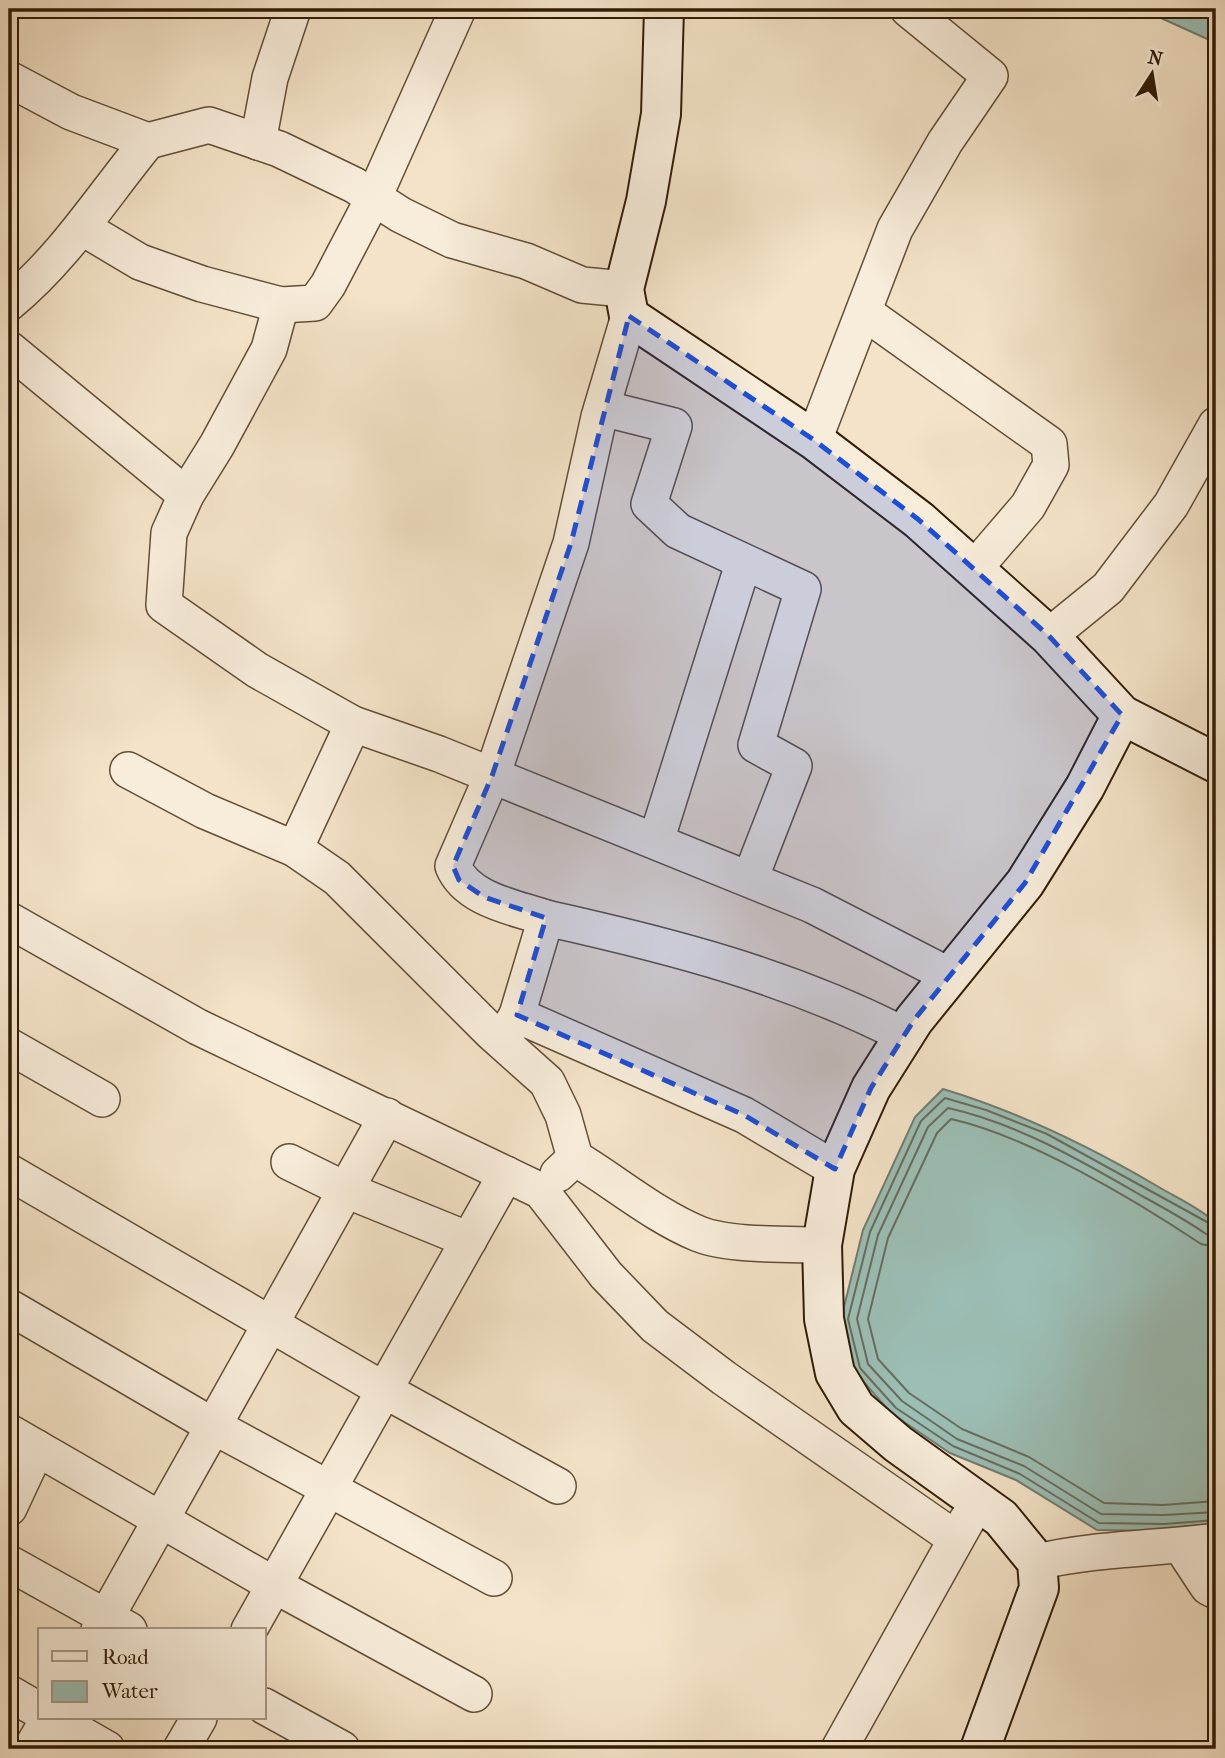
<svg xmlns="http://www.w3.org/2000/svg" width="1225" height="1758" viewBox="0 0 1225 1758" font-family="'IM FELL French Canon',serif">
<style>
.water{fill:#9cbeb5;stroke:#717d6f;stroke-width:2}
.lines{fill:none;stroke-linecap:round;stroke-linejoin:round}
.shore{stroke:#666d5e;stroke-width:2}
.street-casing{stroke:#624e36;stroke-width:38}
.secondary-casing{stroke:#311c06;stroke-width:42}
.street{stroke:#f8eddb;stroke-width:35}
.secondary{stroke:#f8eddb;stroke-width:38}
.marked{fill:#1d4ed8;fill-opacity:0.2;stroke:#1d4ed8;stroke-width:5;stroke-dasharray:14 9;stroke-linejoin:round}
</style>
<rect width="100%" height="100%" fill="#f4e3c8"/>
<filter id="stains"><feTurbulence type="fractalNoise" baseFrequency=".00286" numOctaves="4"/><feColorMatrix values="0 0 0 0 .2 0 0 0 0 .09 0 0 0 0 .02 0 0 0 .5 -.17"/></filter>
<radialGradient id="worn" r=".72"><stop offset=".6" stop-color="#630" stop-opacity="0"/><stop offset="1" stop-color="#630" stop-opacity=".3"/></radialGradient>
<g class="water">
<path d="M1141 9H1216V43Z"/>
<path d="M943 1089C1019 1112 1089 1146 1157 1186 1177 1198 1200 1208 1216 1223V1527L1164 1531 1097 1530 1016 1480 950 1453 891 1413 854 1371 841 1319 863 1230 915 1117Z"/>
</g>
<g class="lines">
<g class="shore">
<path d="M1216 1227 1047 1134 986 1110 945 1098 921 1121 870 1232 848 1319 860 1368 896 1408 953 1446 1020 1474 1099 1523 1164 1524 1216 1520"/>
<path d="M1216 1236 1206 1234C1186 1220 1164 1208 1142 1196 1082 1161 1016 1123 948 1108L928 1127 878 1235 857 1319 868 1364 902 1401 957 1439 1024 1466 1101 1514 1164 1515 1216 1512"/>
<path d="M1216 1247 1201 1244C1135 1200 1028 1136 951 1119L937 1133 888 1238 868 1319 878 1359 909 1393 962 1429 1029 1457 1104 1503 1163 1505 1216 1501"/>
</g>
<g class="street-casing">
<g id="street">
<path d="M9 79 71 112 148 141 209 125 279 149 354 185 401 215 452 240 526 261 582 285 624 289"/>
<path d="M258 142 270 78 293 9"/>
<path d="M83 228 140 262 202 284 281 305 315 303 328 285 374 197 458 9"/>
<path d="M9 303C65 257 102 197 148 141"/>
<path d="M281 305 269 349 217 445 186 495 169 533 164 605 257 670 353 724 439 754 812 905 950 976"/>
<path d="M864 312 1049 444 1051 465 1028 506 974 569"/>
<path d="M9 349 186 495"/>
<path d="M602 408 674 426 649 504 678 531 803 589 756 745 794 766 750 879"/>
<path d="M814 440 895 229 945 142 990 76 908 9"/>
<path d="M1049 636 1108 588 1171 505 1216 425"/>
<path d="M128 770 205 811 295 849 337 878 491 1032 547 1082 563 1115 575 1158"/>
<path d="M656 841 743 564"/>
<path d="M295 849 353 724"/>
<path d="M546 918C514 907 467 900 453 866L492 776 571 543 599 417 629 316"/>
<path d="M9 920 198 1027 541 1191 606 1275 655 1326 724 1378 956 1539"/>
<path d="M517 1015 744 1115 835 1169"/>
<path d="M502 1041 517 1015 546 918C672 946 788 976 904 1035"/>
<path d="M9 1046 102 1099"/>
<path d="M289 1162 346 1190 469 1240"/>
<path d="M9 1172 384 1390 558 1486"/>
<path d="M558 1174 575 1158C615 1182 655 1216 699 1234 729 1246 788 1244 822 1245"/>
<path d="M9 1307 215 1427 494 1578"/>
<path d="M9 1432 274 1585 474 1694"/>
<path d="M9 1508 37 1448"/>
<path d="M1181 1546 1208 1587 1216 1591"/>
<path d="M1037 1562C1095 1548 1156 1549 1216 1541"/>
<path d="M9 1563 129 1630"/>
<path d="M99 1630 387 1116"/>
<path d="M249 1630 506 1174"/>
<path d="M9 1693 40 1711"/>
<path d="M264 1706 342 1749"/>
<path d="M53 1718 107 1749"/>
<path d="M31 1749 49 1718"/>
<path d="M181 1749 199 1718"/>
<path d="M839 1749 967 1520"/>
</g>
</g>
<g class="secondary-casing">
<g id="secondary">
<path d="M664 9 661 114 646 201 624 289 629 316 814 440 919 520 1049 636 1122 715 1216 763"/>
<path d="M980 1749 1039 1588 1037 1562 1001 1518 898 1444 856 1408 835 1373 824 1319 822 1245 835 1169 871 1088 914 1020 1025 883 1085 787 1122 715"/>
</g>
</g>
<use href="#street" class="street"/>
<use href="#secondary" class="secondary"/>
</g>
<path class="marked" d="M629 316 814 440 919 520 1049 636 1122 715 1025 883 914 1020 871 1088 835 1169 744 1115 517 1015 546 918 484 897 459 880 453 866 492 776 571 543Z"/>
<rect width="1225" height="1758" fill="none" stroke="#f4e3c8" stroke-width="35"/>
<rect x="10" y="10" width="1204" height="1737" fill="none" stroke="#311c06" stroke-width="3.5"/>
<rect x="18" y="18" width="1190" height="1723" fill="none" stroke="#311c06" stroke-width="2"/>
<rect x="38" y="1628" width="228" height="91" fill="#f8eddb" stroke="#a89986" stroke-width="2"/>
<rect x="52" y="1651" width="35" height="10" fill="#f8eddb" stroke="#a89986" stroke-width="2"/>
<text x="102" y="1664" font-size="21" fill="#311c06">Road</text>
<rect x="52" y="1681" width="35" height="21" fill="#9cbeb5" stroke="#a89986" stroke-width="2"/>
<text x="102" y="1698" font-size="21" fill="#311c06">Water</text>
<g transform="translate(1152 74) rotate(12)" stroke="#f8eddb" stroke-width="5" paint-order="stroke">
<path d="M0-5L12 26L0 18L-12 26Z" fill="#311c06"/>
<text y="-10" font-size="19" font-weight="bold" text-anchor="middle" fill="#311c06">N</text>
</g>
<rect width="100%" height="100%" filter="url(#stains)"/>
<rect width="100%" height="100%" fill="url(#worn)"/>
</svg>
